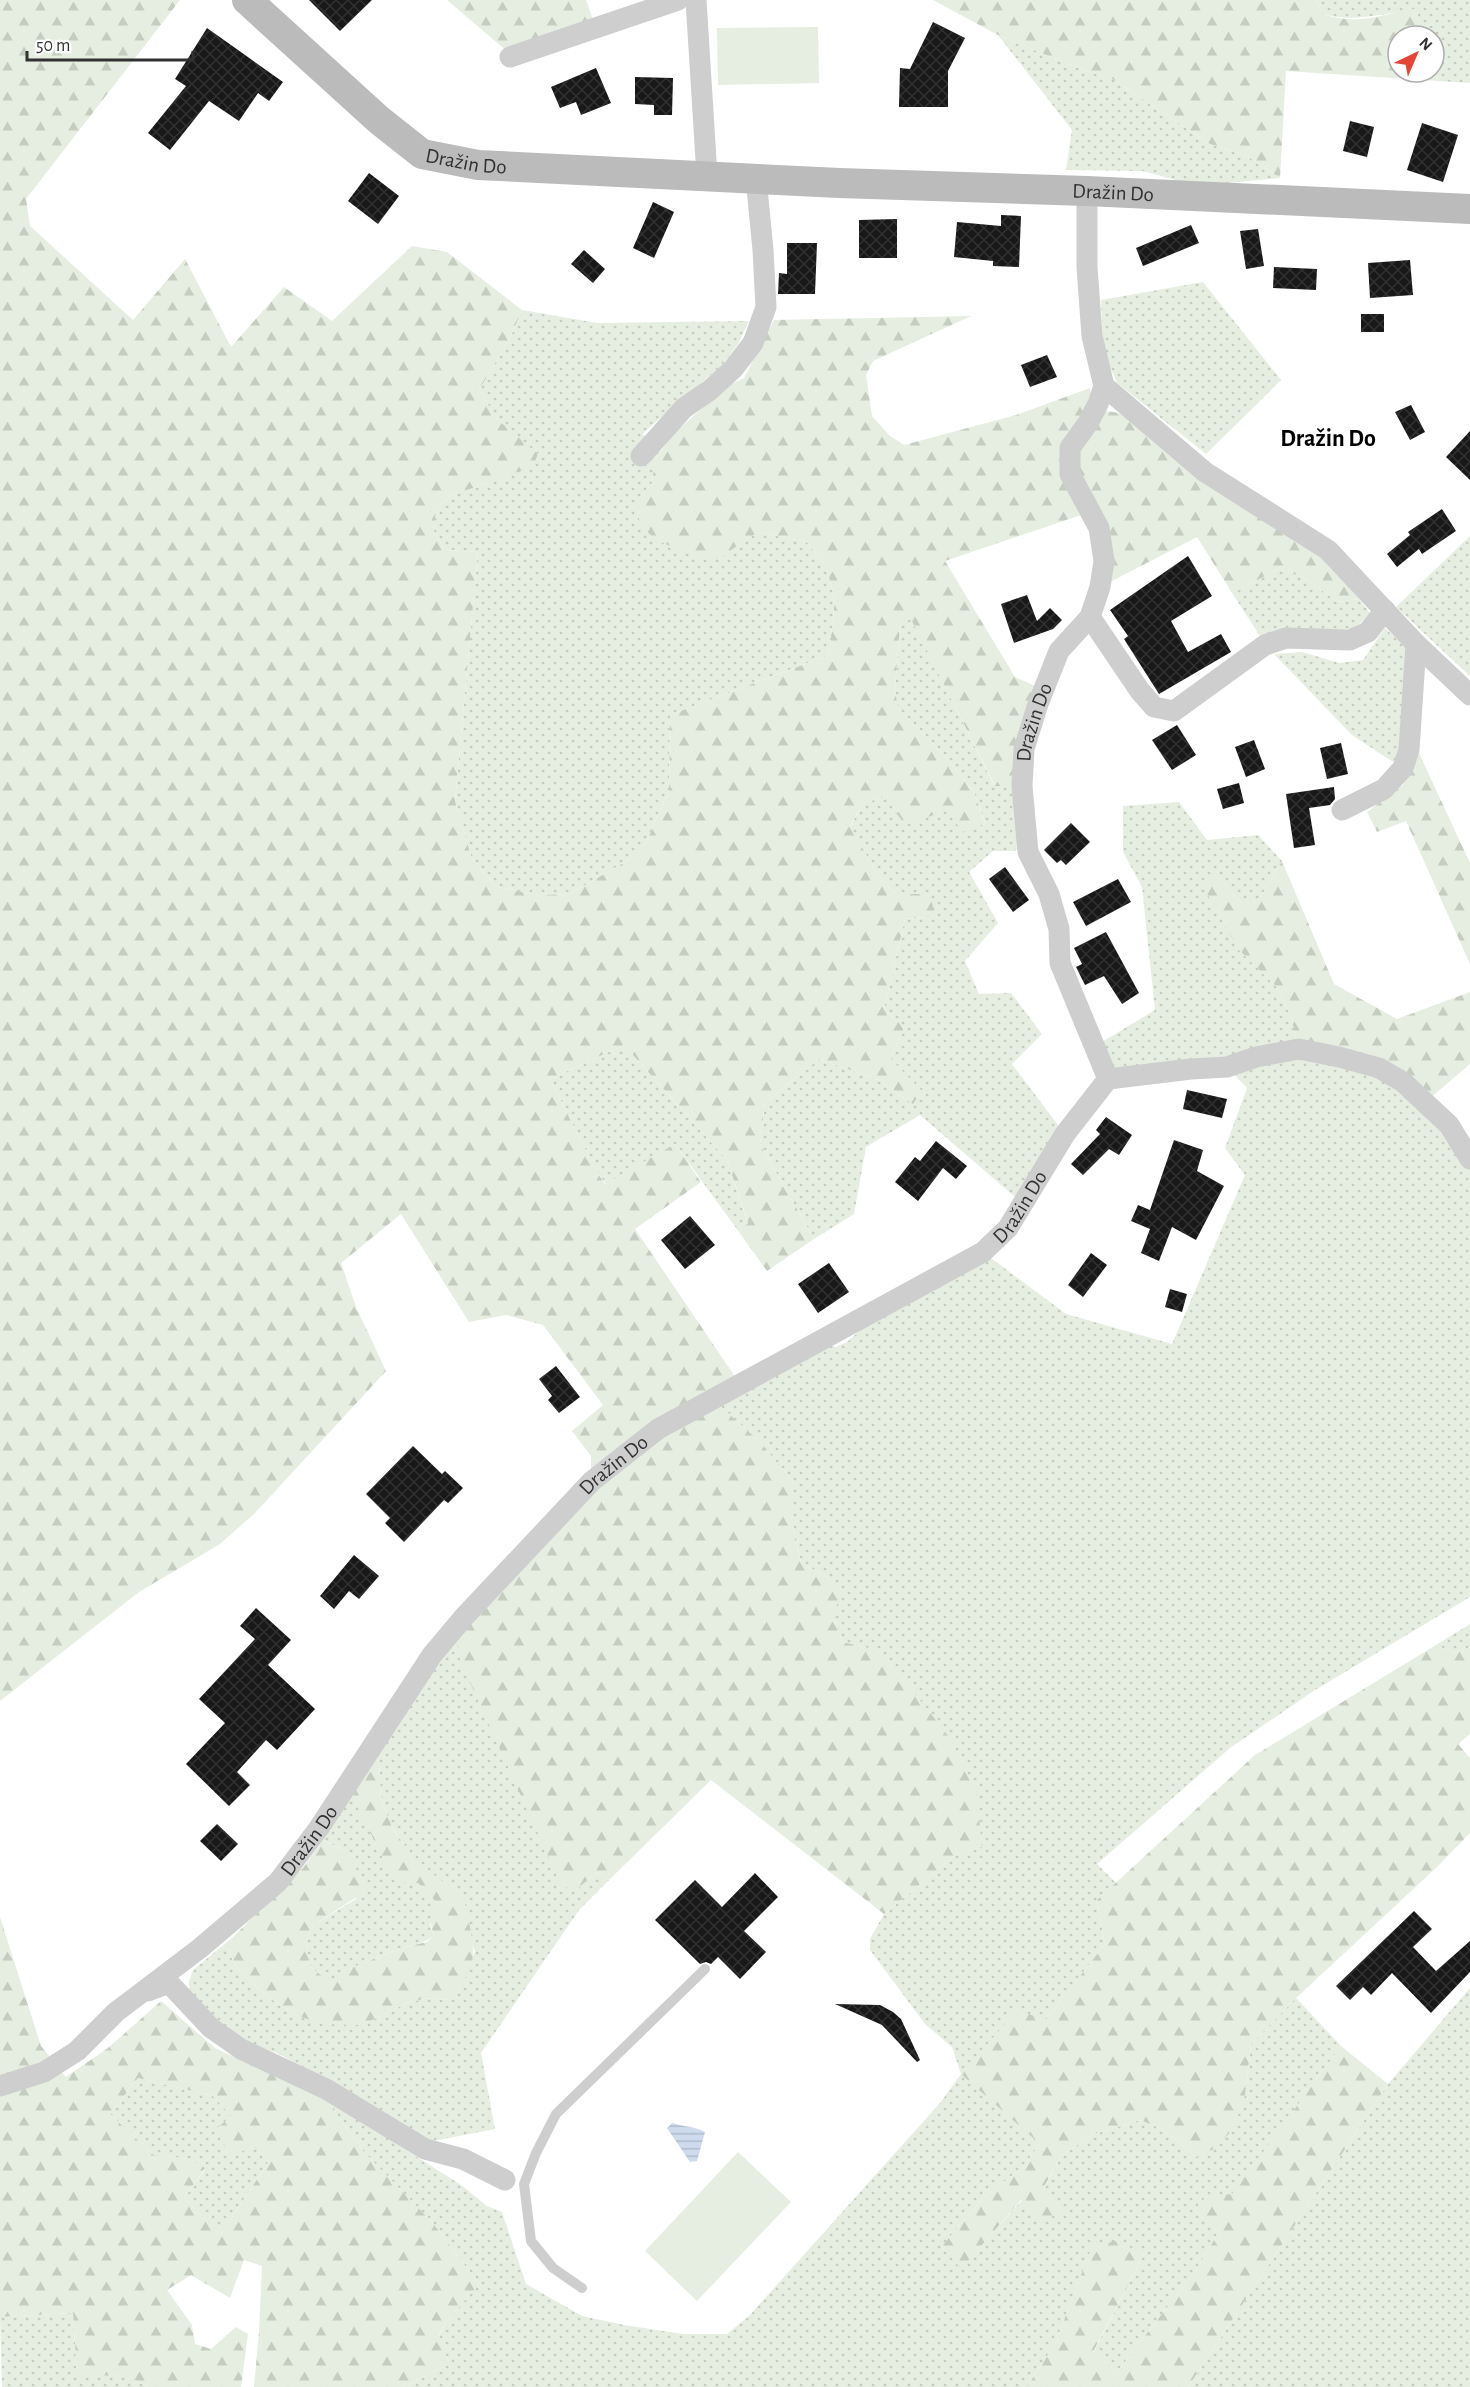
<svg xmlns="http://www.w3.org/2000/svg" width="1470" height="2387" viewBox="0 0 1470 2387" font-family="'Alegreya Sans',sans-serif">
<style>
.grass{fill:url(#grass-dots)}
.forest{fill:url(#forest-firs);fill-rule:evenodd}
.pitch{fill:#e5eee0}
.water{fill:url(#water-rules)}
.building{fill:url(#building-cross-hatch)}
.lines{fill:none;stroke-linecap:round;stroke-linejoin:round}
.lane{stroke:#cecece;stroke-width:10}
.street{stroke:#cecece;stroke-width:21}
.secondary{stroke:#bbb;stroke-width:30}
.labels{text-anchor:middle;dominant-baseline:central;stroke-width:6;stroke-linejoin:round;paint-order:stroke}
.street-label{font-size:21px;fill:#313131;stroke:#fff}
.quarter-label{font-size:24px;font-weight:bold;fill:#000;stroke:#fff}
</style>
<defs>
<pattern id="grass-dots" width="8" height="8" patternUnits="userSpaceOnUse" patternTransform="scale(1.5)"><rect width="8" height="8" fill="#e5eee0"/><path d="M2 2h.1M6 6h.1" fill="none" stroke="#c5cdc1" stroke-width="1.8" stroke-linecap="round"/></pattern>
<pattern id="forest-firs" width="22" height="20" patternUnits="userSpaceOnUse" patternTransform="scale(1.5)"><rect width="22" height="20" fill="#e5eee0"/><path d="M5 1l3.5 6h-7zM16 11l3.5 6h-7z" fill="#c5cdc1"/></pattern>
<pattern id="water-rules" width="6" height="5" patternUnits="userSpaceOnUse" patternTransform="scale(1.5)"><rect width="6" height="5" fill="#cddbed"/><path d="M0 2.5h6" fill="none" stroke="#b0bccc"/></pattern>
<pattern id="building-cross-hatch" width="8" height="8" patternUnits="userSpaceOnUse" patternTransform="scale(1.5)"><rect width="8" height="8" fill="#181818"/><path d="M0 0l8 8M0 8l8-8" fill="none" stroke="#313131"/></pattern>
</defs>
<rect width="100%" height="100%" fill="#fff"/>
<g class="grass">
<path d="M1316 0H1470V83L1438 81 1434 69V36H1419L1417 9C1383 13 1356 23 1322 14Z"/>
<path d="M998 35 1073 66 1114 80 1210 144 1246 155 1280 178 1197 186 1143 171 1066 170 1072 130Z"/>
<path d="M1203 282 1281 380 1206 454 1117 383 1103 350 1101 300Z"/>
<path d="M522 310 597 323 749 321 738 344 723 364 642 434 661 450 655 460 652 483 637 501 721 557 758 532 807 542 826 566 835 599 829 655 670 715 669 790 642 852 570 894 539 895 497 887 472 859 455 801 478 552 445 550 434 532 436 509 451 495 486 484 537 454 498 420 479 390 511 336Z"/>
<path d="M1470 536V676L1396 607Z"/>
<path d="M1279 569 1305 578 1338 602 1359 599 1370 613 1355 629 1304 630 1260 636 1232 593Z"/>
<path d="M911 618 994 785 1020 786 1022 814 1016 851H993L969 872 998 923 965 961 979 994 1011 993 1042 1034 1012 1064 1064 1133 1021 1202 920 1115 866 1147 854 1214 814 1239 760 1144 765 1103 819 1059 879 1080 913 1104 891 1059 904 1028 884 1008 905 919 926 917 930 894H896L877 874 850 827 863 803 885 797 948 810 985 823 974 792 944 755 898 709 895 688 900 625Z"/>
<path d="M1385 628 1406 648 1401 748 1396 764 1352 735 1274 654 1302 652 1339 663 1363 660Z"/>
<path d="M1179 802 1207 840 1258 835 1282 861 1258 902 1242 903 1213 873 1239 950 1277 987 1291 1016 1298 1047 1110 1077 1097 1045 1155 1010 1142 887 1123 852V806Z"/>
<path d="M624 1045 727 1160 748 1224 739 1232 675 1144 606 1184 595 1169 550 1079Z"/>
<path d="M1299 1051 1378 1071 1420 1104 1470 1167V1597L1315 1690 1230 1748 1097 1864 1116 1883 1097 1900 1105 1944 1046 2020 1040 2144 1022 2168 982 2199 942 2246 961 2268 1023 2199 1062 2211 1044 2188 1062 2155 1094 2134 1140 2120 1165 2130 1196 2157 1245 2095 1251 2044 1296 1998 1341 2046 1232 2195 1206 2197 1194 2210 1219 2232 1196 2270 1117 2372 1093 2353 1144 2254 1092 2247 1055 2344 1027 2387H404L449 2364 439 2335 448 2320 479 2284 432 2222 362 2150 326 2099 461 2185 487 2206 502 2212 526 2284 582 2316 624 2325 683 2334H727L749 2316 940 2103 961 2074 952 2047 925 2024 870 1950V1939L884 1914 958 1853 982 1848 866 1647 842 1642 834 1618 831 1579 801 1563 793 1526V1482L760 1442 718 1404 828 1345 836 1347 847 1342 866 1325 984 1253 1066 1314 1172 1344 1245 1175 1225 1148 1247 1088 1229 1069Z"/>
<path d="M1470 1624V1647L1454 1653 1436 1645Z"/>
<path d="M456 1632 577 1889 597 1872 609 1880 579 1910 481 2053 495 2129 428 2142 325 2079 277 2053 245 2043 215 2023 190 1992 189 1982 193 1970 232 1938 229 1950 235 1966 265 1995 296 2015 362 2025 409 2002 429 1998 449 2000 475 1952C461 1905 413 1866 390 1822 387 1815 384 1807 382 1800 378 1785 383 1769 375 1755Z"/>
<path d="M349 1789 418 1883 437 1903 430 1925 434 1935C424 1945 412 1944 399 1949 373 1958 351 1967 330 1984L310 1966 306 1942 312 1926 356 1899 344 1850 323 1840Z"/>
<path d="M1470 1988V2387H1188L1388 2084Z"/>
<path d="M138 2078 213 2096 232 2116 231 2155 254 2146 268 2163 220 2235 184 2198 205 2169 190 2159 154 2155 110 2114Z"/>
<path d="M73 2313 77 2374 129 2376 147 2387H2L0 2317Z"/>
</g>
<g class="forest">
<path d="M0 0H180L26 199 30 226 133 320 185 259 231 347 284 287 332 321 412 246 447 252 522 310 511 336 479 390 498 420 538 454 533 466 486 484 451 495 436 509 434 532 445 550 478 552 455 801 472 859 497 887 539 895 570 894 642 852 669 790 670 715 829 655 835 599 826 566 807 542 758 532 721 557 701 559 656 540 639 524 637 501 652 483 655 460 671 436 727 386 744 378 774 320 971 316 873 361 866 375 872 416 890 436 904 445 1016 415 1090 388 1092 400 1068 438 1081 515 945 561 1015 677 1042 689 1020 786H995L911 619 900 625 895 688 898 709 944 755 974 792 985 824 962 832 948 810 905 825 885 797 863 803 850 826 877 874 896 894H930L934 911 926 917 905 919 884 1008 904 1028 891 1059 922 1091 913 1104 879 1080 819 1059 765 1103 760 1144 814 1239 767 1271 739 1232 748 1223 727 1160 624 1045 550 1079 595 1169 605 1184 675 1144 701 1182 635 1229 738 1381 591 1479V1456L572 1431 603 1405 543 1325 506 1315 469 1322 401 1214 341 1263 356 1307 386 1371 254 1514 220 1544 139 1592 0 1701Z"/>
<path d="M447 0H586L595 25 509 53Z"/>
<path d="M933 0H1316L1322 14C1335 18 1347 20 1360 19 1380 18 1397 10 1417 9L1419 36H1398V72H1434V69L1438 81 1286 71 1280 178 1246 155 1210 144 1114 80 1073 66 998 35Z"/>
<path d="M1107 411 1119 413 1136 423 1329 562 1359 599 1338 602 1305 578 1279 569 1232 593 1197 537 1110 582 1081 484 1077 450 1100 415Z"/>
<path d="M1419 753 1470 863V964L1406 821 1377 832 1367 812 1403 785Z"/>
<path d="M1282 861 1334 984 1397 1019 1470 992V1064L1428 1100 1405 1081 1298 1047 1291 1016 1277 987 1239 950 1202 885 1213 873 1242 903 1258 902Z"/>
<path d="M718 1404 760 1442 793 1482V1526L801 1563 831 1579 840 1593 834 1618 842 1642 866 1647 892 1664 949 1737 976 1789 982 1848 958 1853 884 1914 711 1780 609 1880 597 1872 577 1889 562 1887 460 1660 456 1632 594 1486 642 1448Z"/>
<path d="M1436 1645 1454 1653 1470 1647V1734L1458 1744 1470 1758V1833L1437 1867 1296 1998 1251 2044 1245 2095 1234 2128 1216 2148 1196 2157 1165 2130 1140 2120 1094 2134 1062 2155 1044 2187 1062 2211 1041 2222 1022 2199 961 2269 942 2246 982 2199 1022 2168 1040 2144 961 2074 1017 2010 1046 2020 1105 1944 1097 1900 1255 1755Z"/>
<path d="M375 1755C383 1769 378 1786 382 1800 395 1848 427 1870 464 1897 472 1945 485 1960 449 2000L429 1998 409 2002 362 2025 322 2024 296 2015 265 1995 235 1966 229 1950 232 1938 303 1868 323 1840 344 1850 369 1889 312 1926 306 1942 310 1966 330 1983 348 1969 401 1948 427 1942 434 1935C429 1922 430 1915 437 1903L418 1883 394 1881 349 1789Z"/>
<path d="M0 1917 41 2046 66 2077 108 2048 161 2001 215 2048 326 2099 362 2150 432 2222 479 2284 448 2320 439 2334 449 2364 404 2387H254L259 2332 262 2266 244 2260 230 2298 191 2275 167 2290 192 2325 195 2344 211 2349 236 2327 248 2334 241 2387H147L129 2376 77 2375 73 2313 0 2317ZM138 2078 213 2096 231 2116 215 2130 231 2156 254 2146 268 2163 220 2235 184 2198 205 2168 190 2159 154 2155 110 2114Z"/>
<path d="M1341 2046 1388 2084 1188 2387H1027L1055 2344 1092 2246 1116 2241 1144 2254 1093 2352 1117 2372 1196 2270 1219 2232 1194 2210 1206 2197 1232 2194Z"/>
</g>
<g class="pitch">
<path d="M818 27 819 83 718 85 717 28Z"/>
<path d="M738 2152 791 2202 697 2301 645 2251Z"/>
</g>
<path class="water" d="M672 2123C684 2127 694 2126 705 2132L697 2161 690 2162 667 2128Z"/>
<g class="building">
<path d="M309 0H372L340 31Z"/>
<path d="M933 22 965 38 948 71V107H899L900 68 910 69Z"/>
<path d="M207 28 283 82 269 101 258 93 239 121 209 101 170 150 148 133 186 86 175 79Z"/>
<path d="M596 68 611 103 581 115 576 102 560 108 551 87Z"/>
<path d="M635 77 673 78 672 115H654V105L635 104Z"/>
<path d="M1350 121 1374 127 1367 157 1343 151Z"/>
<path d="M1422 123 1458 135 1443 182 1407 170Z"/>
<path d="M369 173 399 196 378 224 348 201Z"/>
<path d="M653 202 674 212 654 258 633 248Z"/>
<path d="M1001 215 1021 216 1019 267 993 266V261L954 257 957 222 1001 226Z"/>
<path d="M897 219V258H859V220Z"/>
<path d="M1191 225 1199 243 1143 266 1136 248Z"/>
<path d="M1258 229 1264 266 1246 269 1240 231Z"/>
<path d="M787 243H817L815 294H778L779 273 787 274Z"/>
<path d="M584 250 605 269 593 283 571 264Z"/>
<path d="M1410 260 1413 295 1370 298 1368 263Z"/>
<path d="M1274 267 1317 269 1316 290 1273 288Z"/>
<rect x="1361" y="314" width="23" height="18"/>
<path d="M1047 355 1057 377 1030 387 1021 365Z"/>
<path d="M1411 405 1425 432 1410 440 1395 412Z"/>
<path d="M1470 431V480L1446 457Z"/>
<path d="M1442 509 1456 531 1422 554 1419 549 1397 567 1387 554 1410 535 1408 532Z"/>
<path d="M1188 556 1212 596 1171 621 1188 652 1221 634 1231 652 1159 694 1124 639 1128 636 1110 610Z"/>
<path d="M1027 595 1037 621 1050 608 1062 620 1053 629 1014 643 1001 604Z"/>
<path d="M1177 725 1196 755 1172 770 1152 740Z"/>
<path d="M1254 740 1265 769 1246 777 1235 747Z"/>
<path d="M1341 743 1348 774 1327 779 1320 748Z"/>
<path d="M1239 783 1244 803 1223 809 1217 789Z"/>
<path d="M1334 787 1335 799 1330 805 1309 808 1315 845 1294 848 1286 794Z"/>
<path d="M1071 823 1090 842 1066 865 1061 860 1057 863 1044 850Z"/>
<path d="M1005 867 1029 900 1013 912 989 879Z"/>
<path d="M1118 879 1131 902 1086 926 1073 902Z"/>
<path d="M1106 932 1139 993 1122 1004 1104 976 1085 985 1076 967 1082 964 1074 948Z"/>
<path d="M1187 1090 1227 1099 1222 1118 1183 1109Z"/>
<path d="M1106 1117 1132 1135 1119 1155 1109 1149 1083 1175 1071 1164 1100 1134 1096 1130Z"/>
<path d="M1174 1140 1203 1150 1197 1171 1224 1186 1196 1240 1172 1227 1159 1261 1141 1253 1150 1229 1131 1221 1138 1205 1150 1210Z"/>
<path d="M936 1141 967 1166 956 1179 943 1168 918 1201 895 1182 915 1157 920 1161Z"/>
<path d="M690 1216 715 1245 685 1269 661 1240Z"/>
<path d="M1091 1253 1107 1265 1083 1297 1068 1285Z"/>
<path d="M829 1263 849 1292 818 1313 798 1284Z"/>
<path d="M1170 1289 1187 1294 1182 1312 1165 1307Z"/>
<path d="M556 1366 580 1397 559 1413 548 1400 552 1396 539 1379Z"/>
<path d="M413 1446 442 1474 445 1471 463 1488 448 1503 444 1500 404 1542 385 1523 390 1518 366 1494Z"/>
<path d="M354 1555 379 1576 359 1599 349 1591 334 1609 320 1596Z"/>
<path d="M256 1608 291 1640 268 1665 315 1709 277 1750 266 1740 237 1772 250 1785 229 1806 186 1764 225 1723 199 1699 255 1639 240 1626Z"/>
<path d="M217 1824 238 1844 221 1861 200 1841Z"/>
<path d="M755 1873 778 1897 744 1931 766 1952 740 1979 718 1957 711 1964 706 1962 700 1964 655 1920 695 1880 722 1907Z"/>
<path d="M1414 1911 1432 1929 1413 1947 1436 1971 1470 1941V1972L1431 2013 1392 1973 1371 1995 1363 1987 1350 2000 1336 1986Z"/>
<path d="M835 2004 880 2005 893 2012 901 2019 920 2060 917 2062 882 2025Z"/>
</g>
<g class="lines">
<path class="lane" d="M582 2288 553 2268 531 2241 524 2184 536 2153 556 2114 705 1969"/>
<g class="street">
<path d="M696 0 707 176"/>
<path d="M510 57 678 0"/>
<path d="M1087 191V267L1092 336 1104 386"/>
<path d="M1104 386 1205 472 1328 550 1416 644 1470 695"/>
<path d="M641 456 684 408 710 390 733 369 753 343 766 307 763 250 756 178"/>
<path d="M1090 617 1140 691 1154 707 1174 711 1265 645 1286 638 1350 640 1368 632 1385 610"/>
<path d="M1342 810 1384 789 1403 768 1409 750 1416 644"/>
<path d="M1108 1079 1191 1069 1227 1067 1256 1057 1299 1049 1339 1057 1379 1068 1403 1082 1449 1125 1470 1159"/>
<path d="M148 1991 169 1983 211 2028 241 2049 326 2089 425 2149 463 2159 505 2180"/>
<path id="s1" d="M0 2086 44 2072 77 2051 116 2012 199 1949 278 1882 319 1828 432 1655 464 1617 592 1481 658 1429 983 1252 1008 1228 1065 1134 1108 1079 1060 963 1059 929 1049 894 1028 852 1022 786 1024 749 1038 704 1059 651 1090 617 1100 587 1104 561 1099 528 1070 474V448L1088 423 1098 404 1104 386"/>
</g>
<path class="secondary" id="s2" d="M247 0 379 120 422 154 478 165 839 183 1087 191 1470 209"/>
</g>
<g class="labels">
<g class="street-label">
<text stroke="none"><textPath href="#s2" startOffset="278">Dražin Do</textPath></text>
<text stroke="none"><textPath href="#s2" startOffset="926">Dražin Do</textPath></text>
<text stroke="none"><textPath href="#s1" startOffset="1902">Dražin Do</textPath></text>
<text stroke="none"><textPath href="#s1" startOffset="1372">Dražin Do</textPath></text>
<text stroke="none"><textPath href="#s1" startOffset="886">Dražin Do</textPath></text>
<text stroke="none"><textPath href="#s1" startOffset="400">Dražin Do</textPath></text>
</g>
<g class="quarter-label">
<text x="1328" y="439">Dražin Do</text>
</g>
</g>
<g transform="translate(1416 54) rotate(44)"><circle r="28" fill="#ffffff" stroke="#adadad" stroke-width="1.5"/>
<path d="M0-4.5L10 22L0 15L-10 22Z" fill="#e44537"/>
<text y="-9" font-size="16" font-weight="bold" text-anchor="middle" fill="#313131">N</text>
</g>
<path d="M27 51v9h166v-9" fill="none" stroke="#313131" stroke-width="3"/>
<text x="36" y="51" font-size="18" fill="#313131" stroke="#ffffff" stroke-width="4.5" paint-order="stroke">50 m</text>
</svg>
